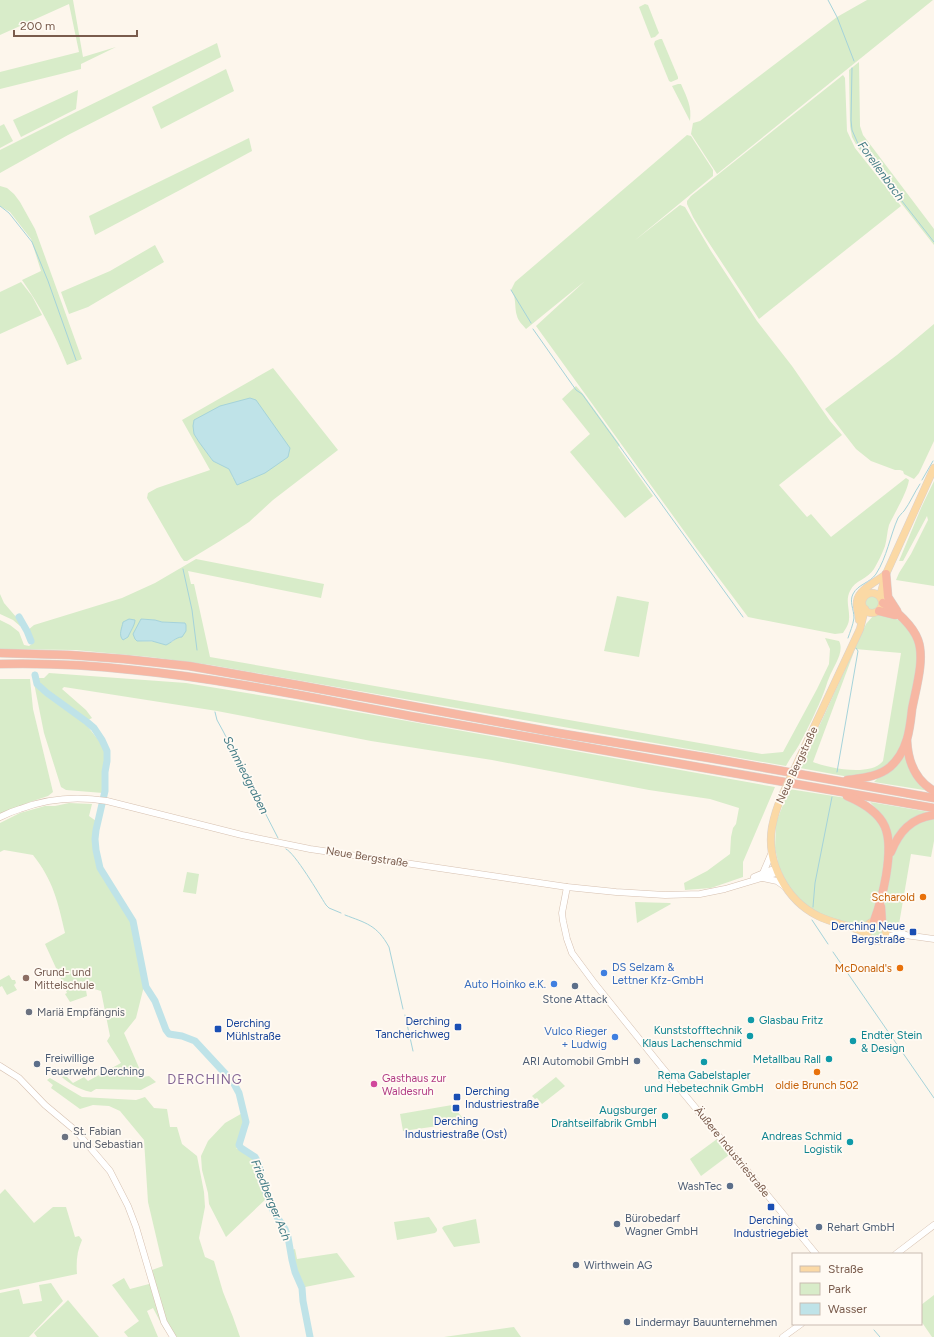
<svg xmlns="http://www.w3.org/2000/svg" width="934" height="1337" viewBox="0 0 934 1337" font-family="Figtree,sans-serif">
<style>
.green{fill:#d8ecc9;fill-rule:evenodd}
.water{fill:#bfe3e8;stroke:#a5d3da}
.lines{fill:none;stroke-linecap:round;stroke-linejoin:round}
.stream{stroke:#a5d3da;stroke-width:1}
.river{stroke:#bfe3e8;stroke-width:7}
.secondary-casing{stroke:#d6c0b0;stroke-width:7}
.primary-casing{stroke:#dad1cd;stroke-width:8}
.highway-casing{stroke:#dad1cd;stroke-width:9}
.secondary{stroke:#fff;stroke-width:6}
.primary{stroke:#fbd9a5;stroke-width:7}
.highway{stroke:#f7b7a3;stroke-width:8}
.primary-bridge-casing{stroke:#dad1cd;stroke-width:8;stroke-linecap:butt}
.primary-bridge{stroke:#fbd9a5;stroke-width:7}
.food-dot{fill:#e8710a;stroke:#fffaf3;stroke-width:1.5}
.transit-dot{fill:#1a4fb4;stroke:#fffaf3;stroke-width:1.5}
.shop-dot{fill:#3f7fe0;stroke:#fffaf3;stroke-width:1.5}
.education-dot{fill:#8d6e63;stroke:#fffaf3;stroke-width:1.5}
.service-dot{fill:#5c6f8a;stroke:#fffaf3;stroke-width:1.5}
.worship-dot{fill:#6b7280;stroke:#fffaf3;stroke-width:1.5}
.culture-dot{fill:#0f9aa8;stroke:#fffaf3;stroke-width:1.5}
.hotel-dot{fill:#d1479c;stroke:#fffaf3;stroke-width:1.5}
.labels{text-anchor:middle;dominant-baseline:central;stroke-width:3.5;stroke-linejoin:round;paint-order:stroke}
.street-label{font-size:11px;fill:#7a5c4d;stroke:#fffaf3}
.food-label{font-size:11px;fill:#c56008;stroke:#fffaf3;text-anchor:end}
.transit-label{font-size:11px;fill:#164399;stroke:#fffaf3;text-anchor:end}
.shop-label{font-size:11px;fill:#366cbe;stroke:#fffaf3;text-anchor:end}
.education-label{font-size:11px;fill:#785e54;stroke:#fffaf3;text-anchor:start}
.service-label{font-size:11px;fill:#4e5e75;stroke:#fffaf3;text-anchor:start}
.worship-label{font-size:11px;fill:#5b616d;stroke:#fffaf3;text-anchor:start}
.culture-label{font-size:11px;fill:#0d838f;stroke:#fffaf3;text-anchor:end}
.hotel-label{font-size:11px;fill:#b23c85;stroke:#fffaf3;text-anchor:start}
.water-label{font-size:12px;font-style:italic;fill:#437c86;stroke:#fffaf3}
.quarter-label{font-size:13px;letter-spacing:1px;fill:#846695;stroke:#fffaf3}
</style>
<rect width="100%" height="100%" fill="#fdf6ec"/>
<g class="green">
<path d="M0 0H73L83 57 116 47 81 64V69L0 89V72L79 52 69 4 0 35Z"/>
<path d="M867 0H933L717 174 691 134 693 123 700 121 837 17Z"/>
<path d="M645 4 648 5 659 33 655 37 651 38 639 7Z"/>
<path d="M660 39H662L678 77V79L671 82 669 81 654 44 655 41Z"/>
<path d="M217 43 221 57 68 135 0 173V150L78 111Z"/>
<path d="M859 62 860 126 863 135 934 229V245L858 148 852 137 850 126 849 70Z"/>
<path d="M226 69 234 91 161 129 152 107Z"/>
<path d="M843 75 845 78 847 131 855 148 901 206 759 319 705 237 693 217 687 204V201L691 196Z"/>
<path d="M678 84H681C687 98 692 106 690 121L672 86Z"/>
<path d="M78 90 76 109 21 137 13 120Z"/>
<path d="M4 124 13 141 0 148V126Z"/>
<path d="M687 135 691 136 713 170V176L634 241 680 205 685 207 711 251 757 321 792 366 830 421 842 435 779 485 807 517 811 514 831 537 906 478 909 480C907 493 895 512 889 525 887 532 887 539 885 546 882 554 878 562 874 569 868 579 855 580 850 591 845 601 850 609 849 619 849 624 846 628 843 633L835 634 748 617 697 549 536 326 585 281 526 329C523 325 518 321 517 316 514 307 517 298 511 290L515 282Z"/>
<path d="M249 138 252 151 180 190 95 235 89 216Z"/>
<path d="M0 186 7 188 14 194 20 202 35 229 82 359 67 365C55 335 41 307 22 280L41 271 31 239 10 212 0 206Z"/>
<path d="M155 245 164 262 88 307 69 314 61 292 110 271Z"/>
<path d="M21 282 32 296 42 315 0 334V292Z"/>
<path d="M934 324V441L919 473 914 479 904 474 903 471 900 470H895L871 461 856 449 825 409 897 355Z"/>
<path d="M273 368 338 450 273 500 249 522 220 541 187 561H184L181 557 147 498 148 493 157 488 210 470 182 420ZM194 434 265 473 233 478 229 468 213 461Z"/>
<path d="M576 386 583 394 620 445 618 447 653 496 625 518 570 452 590 434 562 399Z"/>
<path d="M934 481V586L896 580 899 573 911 554 928 520 927 516 903 561H899L921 508Z"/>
<path d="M196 559 324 584 321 598 188 571 191 584H194L210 657 762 754 783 752 817 689 829 664 830 649 825 638 839 641C845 652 833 667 829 678 827 682 826 687 824 692 818 708 807 730 799 745 795 752 790 758 786 766L211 665 150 657 75 650 0 649V620L10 625 19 632 24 645 29 646 33 643 28 630 34 625 122 598 155 583ZM142 619 155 620 162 622 185 623 178 637 172 642 137 641 135 639V630Z"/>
<path d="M0 594 4 603 23 625 20 626 13 620 0 614Z"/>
<circle cx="872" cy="603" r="7"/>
<path d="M617 596 649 602 639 657 604 651Z"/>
<path d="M879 614C908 616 919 640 917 666L903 745 888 766 876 773 849 777 800 768 866 624 873 616ZM855 649 901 653 883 761C871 777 828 768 813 762Z"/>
<path d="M49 673 186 683 296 701 775 787 743 862V877L711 888 685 890 684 883 707 871 730 854 731 837 733 828 736 824 739 808 710 799 649 790 492 760 371 741 217 711 64 687 62 689 86 710 92 718 84 722 100 742 105 752 106 761 102 774 103 793 66 790 61 787 44 733 33 678H44Z"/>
<path d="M0 679H30L33 709 53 792 48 796 33 801 0 814Z"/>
<path d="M905 750 930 791 874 782Z"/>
<path d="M789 789 846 798 863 805 883 826 886 853 878 904 873 916 867 922 854 924 840 922 822 915 805 905 789 887 779 867 775 848 776 823Z"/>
<path d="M870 802 929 812 892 842 881 814Z"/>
<path d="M69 803 92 804 89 816 96 821 93 841 99 869 132 923 145 982 136 1018 124 1033 143 1077 149 1076 156 1082 141 1090 96 1089 91 1092C77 1089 67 1082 56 1072L60 1070 73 1083 84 1077 88 1081 121 1063 107 1041 110 1036 101 991 91 988 86 990 87 996 70 1002 65 994 67 993 66 991 67 990 59 975 60 974 56 968 45 944 65 933C58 902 53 880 33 855L4 850 0 852V823L20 813 45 806H55Z"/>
<path d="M934 818V841L931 857 911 854 898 930 889 926 885 922 884 905 892 854 898 840 916 823Z"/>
<path d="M187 872 199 874 196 894 183 892Z"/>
<path d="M635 902 670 903 671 904 637 923Z"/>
<circle cx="876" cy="931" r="7"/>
<path d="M9 975 12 980H15L16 983 14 985 17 990 7 995 2 986 0 987V980Z"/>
<path d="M556 1077 565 1086 542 1104 537 1098 535 1099 532 1096Z"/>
<path d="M50 1078 82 1097 136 1100 145 1097 154 1108 167 1109 170 1127H177L182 1144 197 1156 204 1192 205 1207 199 1238 205 1257 214 1261 223 1292 233 1317 240 1337H177L174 1334 164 1329 153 1308 147 1311 158 1337H128L124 1332 139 1321 112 1285 124 1278 130 1289 149 1284 154 1279 152 1270 163 1266 148 1202 144 1140 120 1111 109 1106 93 1105 80 1109 51 1088 53 1085 47 1080Z"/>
<path d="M452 1105 466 1122 403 1131 400 1114Z"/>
<path d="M246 1111 247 1122 242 1143 243 1147 236 1148 255 1159 258 1166 261 1181 267 1198 226 1237 209 1204 208 1193 202 1170 201 1156 208 1141 225 1123Z"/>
<path d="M717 1139 729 1155 701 1176 690 1159Z"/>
<path d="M5 1189 34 1223 53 1207H66L75 1237 79 1236 82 1240C77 1251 76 1262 77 1274L0 1290V1194Z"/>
<path d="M429 1217 437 1229V1231L435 1233 397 1240 394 1222Z"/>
<path d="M476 1219 480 1243 454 1247 442 1228 444 1226Z"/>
<path d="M295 1249 297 1259 337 1253 355 1277 305 1287 298 1272 292 1250Z"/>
<path d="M51 1283 63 1301 29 1337H0V1293L19 1289 23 1304 42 1301 39 1285Z"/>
<path d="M934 1295V1337H932L921 1321V1305Z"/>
<path d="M68 1300 99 1337H37L34 1333Z"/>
<path d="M514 1327 521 1337H444Z"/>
</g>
<g class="water">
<path d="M250 398 256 400 290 448 288 457 265 473 237 485 229 469 213 461 199 442 194 434 193 426 194 420 220 406Z"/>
<path d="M129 619 135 620C135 625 130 632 128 637L123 640C118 635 122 628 123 622Z"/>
<path d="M141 619 155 620 162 622 185 623 186 625V631L182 637C176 637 171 643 166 645L152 641H137L135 639 133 634Z"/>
</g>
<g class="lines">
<g class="stream">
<path d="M828 0 837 17 854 61"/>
<path d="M852 68 851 120 852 130 859 146 934 242"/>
<path d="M0 206 9 213 32 242 48 281 76 360"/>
<path d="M511 290 531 323"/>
<path d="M533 329 576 390 582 394 743 617"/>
<path d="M922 480 933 461"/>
<path d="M183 569 192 610 197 650"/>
<path d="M848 638C850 632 853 625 854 618 854 609 849 602 853 594 858 584 870 583 876 574 887 557 890 536 898 518 900 515 902 513 904 511 910 503 914 493 920 484"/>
<path d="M215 712 217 720 223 731 278 838"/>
<path d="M837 772 858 651 856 648"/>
<path d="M286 849C295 853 319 894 326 905L329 908 341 913"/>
<path d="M813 907 815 883 832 797"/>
<path d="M345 915C366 923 377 925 389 947L403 1009"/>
<path d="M812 920 828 944"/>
<path d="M833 952 934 1098"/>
<path d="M405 1015 413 1051"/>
<path d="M874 1330 880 1337"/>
</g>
<g class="river">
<path d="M19 617 27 631 31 641"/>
<path d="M35 675 37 684 47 693 87 722 94 728 102 740 107 751V761L105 772V791L96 830 95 839 96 850 100 868 133 921 146 987 155 1001 166 1030 169 1034 182 1036 195 1041 233 1082 239 1093 246 1122 239 1145 241 1148 255 1157 259 1164 262 1182 268 1198 273 1211 285 1229 288 1237 292 1260 295 1272 302 1288 303 1301 310 1337"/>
</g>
<g class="secondary-casing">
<g id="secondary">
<path d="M0 817C6 814 13 811 20 809 49 798 77 796 107 801L242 835 310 849 567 887 616 892 665 895 700 894 725 889 755 880 773 874 777 871"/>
<path d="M763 873 772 852"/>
<path d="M754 877 771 870 777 871"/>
<path d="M763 878 777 881 784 886"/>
<path d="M567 887 562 913 563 921 567 939 572 953 595 984 661 1066 816 1254"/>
<path d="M886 927 904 934"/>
<path d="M885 936 905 935 934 939"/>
<path d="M0 1066 19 1078 45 1105 76 1131 110 1171 128 1206 136 1227 164 1322 173 1337"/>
<path d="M896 1254 934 1225"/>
<path d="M783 1337 801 1324"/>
</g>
</g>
<g class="primary-casing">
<g id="primary">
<circle cx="872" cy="603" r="10"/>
<path d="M880 596 886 574 934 468"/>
<path d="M859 620C859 614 856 607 857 601 858 590 877 581 885 575"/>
<path d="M800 757 860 629 865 609"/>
<path d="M781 798C777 807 774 817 772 827 766 862 786 900 818 916 834 924 851 925 867 934"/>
<circle cx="876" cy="931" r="10"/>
</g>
</g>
<g class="highway-casing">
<g id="highway">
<path d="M886 574 888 597 897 611"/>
<path d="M879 611 895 615"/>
<path d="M0 653 70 655 124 659 189 666 298 685 558 733 709 758 934 798"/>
<path d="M0 664C44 663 89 665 133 670 235 680 336 703 438 721 603 751 769 779 934 808"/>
<path d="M907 741C908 762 915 780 934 791"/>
<path d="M847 780C862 778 878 777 890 767 898 760 904 749 907 739 910 729 911 718 912 709 916 688 925 659 918 640 913 626 896 610 883 603"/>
<path d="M847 796C889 814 893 833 886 876 883 893 880 905 874 921"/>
<path d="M891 852C899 832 911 818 934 815"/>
<path d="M881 907 882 922"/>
</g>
</g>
<use href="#secondary" class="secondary"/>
<use href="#primary" class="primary"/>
<use href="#highway" class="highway"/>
<g class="primary-bridge-casing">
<path id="primary-bridge" d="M781 798 800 757"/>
</g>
<use href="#primary-bridge" class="primary-bridge"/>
</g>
<g class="food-dot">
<circle cx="923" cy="897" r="4"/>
<circle cx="900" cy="968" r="4"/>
<circle cx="817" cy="1072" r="4"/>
</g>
<g class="transit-dot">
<rect x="909" y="928" width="8" height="8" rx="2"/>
<rect x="454" y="1023" width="8" height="8" rx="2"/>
<rect x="214" y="1025" width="8" height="8" rx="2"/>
<rect x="453" y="1093" width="8" height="8" rx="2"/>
<rect x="452" y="1104" width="8" height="8" rx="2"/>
<rect x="767" y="1203" width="8" height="8" rx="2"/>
</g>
<g class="shop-dot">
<circle cx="604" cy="973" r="4"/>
<circle cx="554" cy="984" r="4"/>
<circle cx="615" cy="1037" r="4"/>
</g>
<circle class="education-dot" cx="26" cy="978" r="4"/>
<g class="service-dot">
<circle cx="575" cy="986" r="4"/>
<circle cx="637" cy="1061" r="4"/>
<circle cx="37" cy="1064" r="4"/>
<circle cx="730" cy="1186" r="4"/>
<circle cx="617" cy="1224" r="4"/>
<circle cx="819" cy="1227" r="4"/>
<circle cx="576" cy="1265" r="4"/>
<circle cx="627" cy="1322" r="4"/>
</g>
<g class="worship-dot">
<circle cx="29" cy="1012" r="4"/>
<circle cx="65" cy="1137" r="4"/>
</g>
<g class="culture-dot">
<circle cx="751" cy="1020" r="4"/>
<circle cx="750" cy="1036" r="4"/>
<circle cx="853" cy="1041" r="4"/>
<circle cx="829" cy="1059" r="4"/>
<circle cx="704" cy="1062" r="4"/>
<circle cx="665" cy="1116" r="4"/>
<circle cx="850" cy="1142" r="4"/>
</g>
<circle class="hotel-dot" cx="374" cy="1084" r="4"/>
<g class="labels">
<g class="street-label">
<text transform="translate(797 765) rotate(-65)">Neue Bergstraße</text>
<text transform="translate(367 857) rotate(9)">Neue Bergstraße</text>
<text transform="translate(732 1152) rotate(51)">Äußere Industriestraße</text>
</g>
<g class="food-label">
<text x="915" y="897">Scharold</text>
<text x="892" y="968">McDonald's</text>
<text x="817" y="1085" text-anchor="middle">oldie Brunch 502</text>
</g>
<g class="transit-label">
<text x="905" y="926">Derching Neue<tspan x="905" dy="13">Bergstraße</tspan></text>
<text x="450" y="1021">Derching<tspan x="450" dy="13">Tancherichweg</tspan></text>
<text x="226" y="1023" text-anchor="start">Derching<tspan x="226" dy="13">Mühlstraße</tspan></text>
<text x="465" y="1091" text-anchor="start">Derching<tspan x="465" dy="13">Industriestraße</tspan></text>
<text x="456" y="1121" text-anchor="middle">Derching<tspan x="456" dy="13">Industriestraße (Ost)</tspan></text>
<text x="771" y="1220" text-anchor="middle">Derching<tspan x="771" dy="13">Industriegebiet</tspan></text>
</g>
<g class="shop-label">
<text x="612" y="967" text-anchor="start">DS Selzam &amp;<tspan x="612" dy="13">Lettner Kfz-GmbH</tspan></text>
<text x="546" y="984">Auto Hoinko e.K.</text>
<text x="607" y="1031">Vulco Rieger<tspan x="607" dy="13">+ Ludwig</tspan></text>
</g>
<g class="education-label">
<text x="34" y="972">Grund- und<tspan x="34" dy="13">Mittelschule</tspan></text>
</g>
<g class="service-label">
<text x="575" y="999" text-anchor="middle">Stone Attack</text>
<text x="45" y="1058">Freiwillige<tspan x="45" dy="13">Feuerwehr Derching</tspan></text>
<text x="629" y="1061" text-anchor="end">ARI Automobil GmbH</text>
<text x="722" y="1186" text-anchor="end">WashTec</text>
<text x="625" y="1218">Bürobedarf<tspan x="625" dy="13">Wagner GmbH</tspan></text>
<text x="827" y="1227">Rehart GmbH</text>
<text x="584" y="1265">Wirthwein AG</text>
<text x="635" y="1322">Lindermayr Bauunternehmen</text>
</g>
<g class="worship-label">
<text x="37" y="1012">Mariä Empfängnis</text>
<text x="73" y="1131">St. Fabian<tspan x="73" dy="13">und Sebastian</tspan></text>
</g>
<g class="culture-label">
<text x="759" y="1020" text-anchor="start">Glasbau Fritz</text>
<text x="742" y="1030">Kunststofftechnik<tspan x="742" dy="13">Klaus Lachenschmid</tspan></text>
<text x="861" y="1035" text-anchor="start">Endter Stein<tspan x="861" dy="13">&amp; Design</tspan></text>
<text x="821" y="1059">Metallbau Rall</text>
<text x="704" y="1075" text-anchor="middle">Rema Gabelstapler<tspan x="704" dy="13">und Hebetechnik GmbH</tspan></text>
<text x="657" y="1110">Augsburger<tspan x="657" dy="13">Drahtseilfabrik GmbH</tspan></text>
<text x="842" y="1136">Andreas Schmid<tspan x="842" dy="13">Logistik</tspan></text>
</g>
<g class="hotel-label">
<text x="382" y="1078">Gasthaus zur<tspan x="382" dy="13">Waldesruh</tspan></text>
</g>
<g class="water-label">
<text transform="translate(881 171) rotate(54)">Forellenbach</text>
<text transform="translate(246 775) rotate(63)">Schmiedgraben</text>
<text transform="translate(271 1200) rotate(68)">Friedberger Ach</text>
</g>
<g class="quarter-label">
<text x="205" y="1079">DERCHING</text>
</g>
</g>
<rect x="792" y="1253" width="130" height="72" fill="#fffaf3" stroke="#cabbb1"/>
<rect x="800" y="1266" width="20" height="6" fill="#fbd9a5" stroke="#cabbb1"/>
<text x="828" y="1273" font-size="12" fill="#7a5c4d">Straße</text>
<rect x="800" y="1283" width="20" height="12" fill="#d8ecc9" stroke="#cabbb1"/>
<text x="828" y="1293" font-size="12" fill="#7a5c4d">Park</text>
<rect x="800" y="1303" width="20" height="12" fill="#bfe3e8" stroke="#cabbb1"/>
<text x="828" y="1313" font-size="12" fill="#7a5c4d">Wasser</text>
<path d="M14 30v6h123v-6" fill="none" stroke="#7a5c4d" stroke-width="2"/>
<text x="20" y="30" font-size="12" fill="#7a5c4d" stroke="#fffaf3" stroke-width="3" paint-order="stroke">200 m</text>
</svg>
